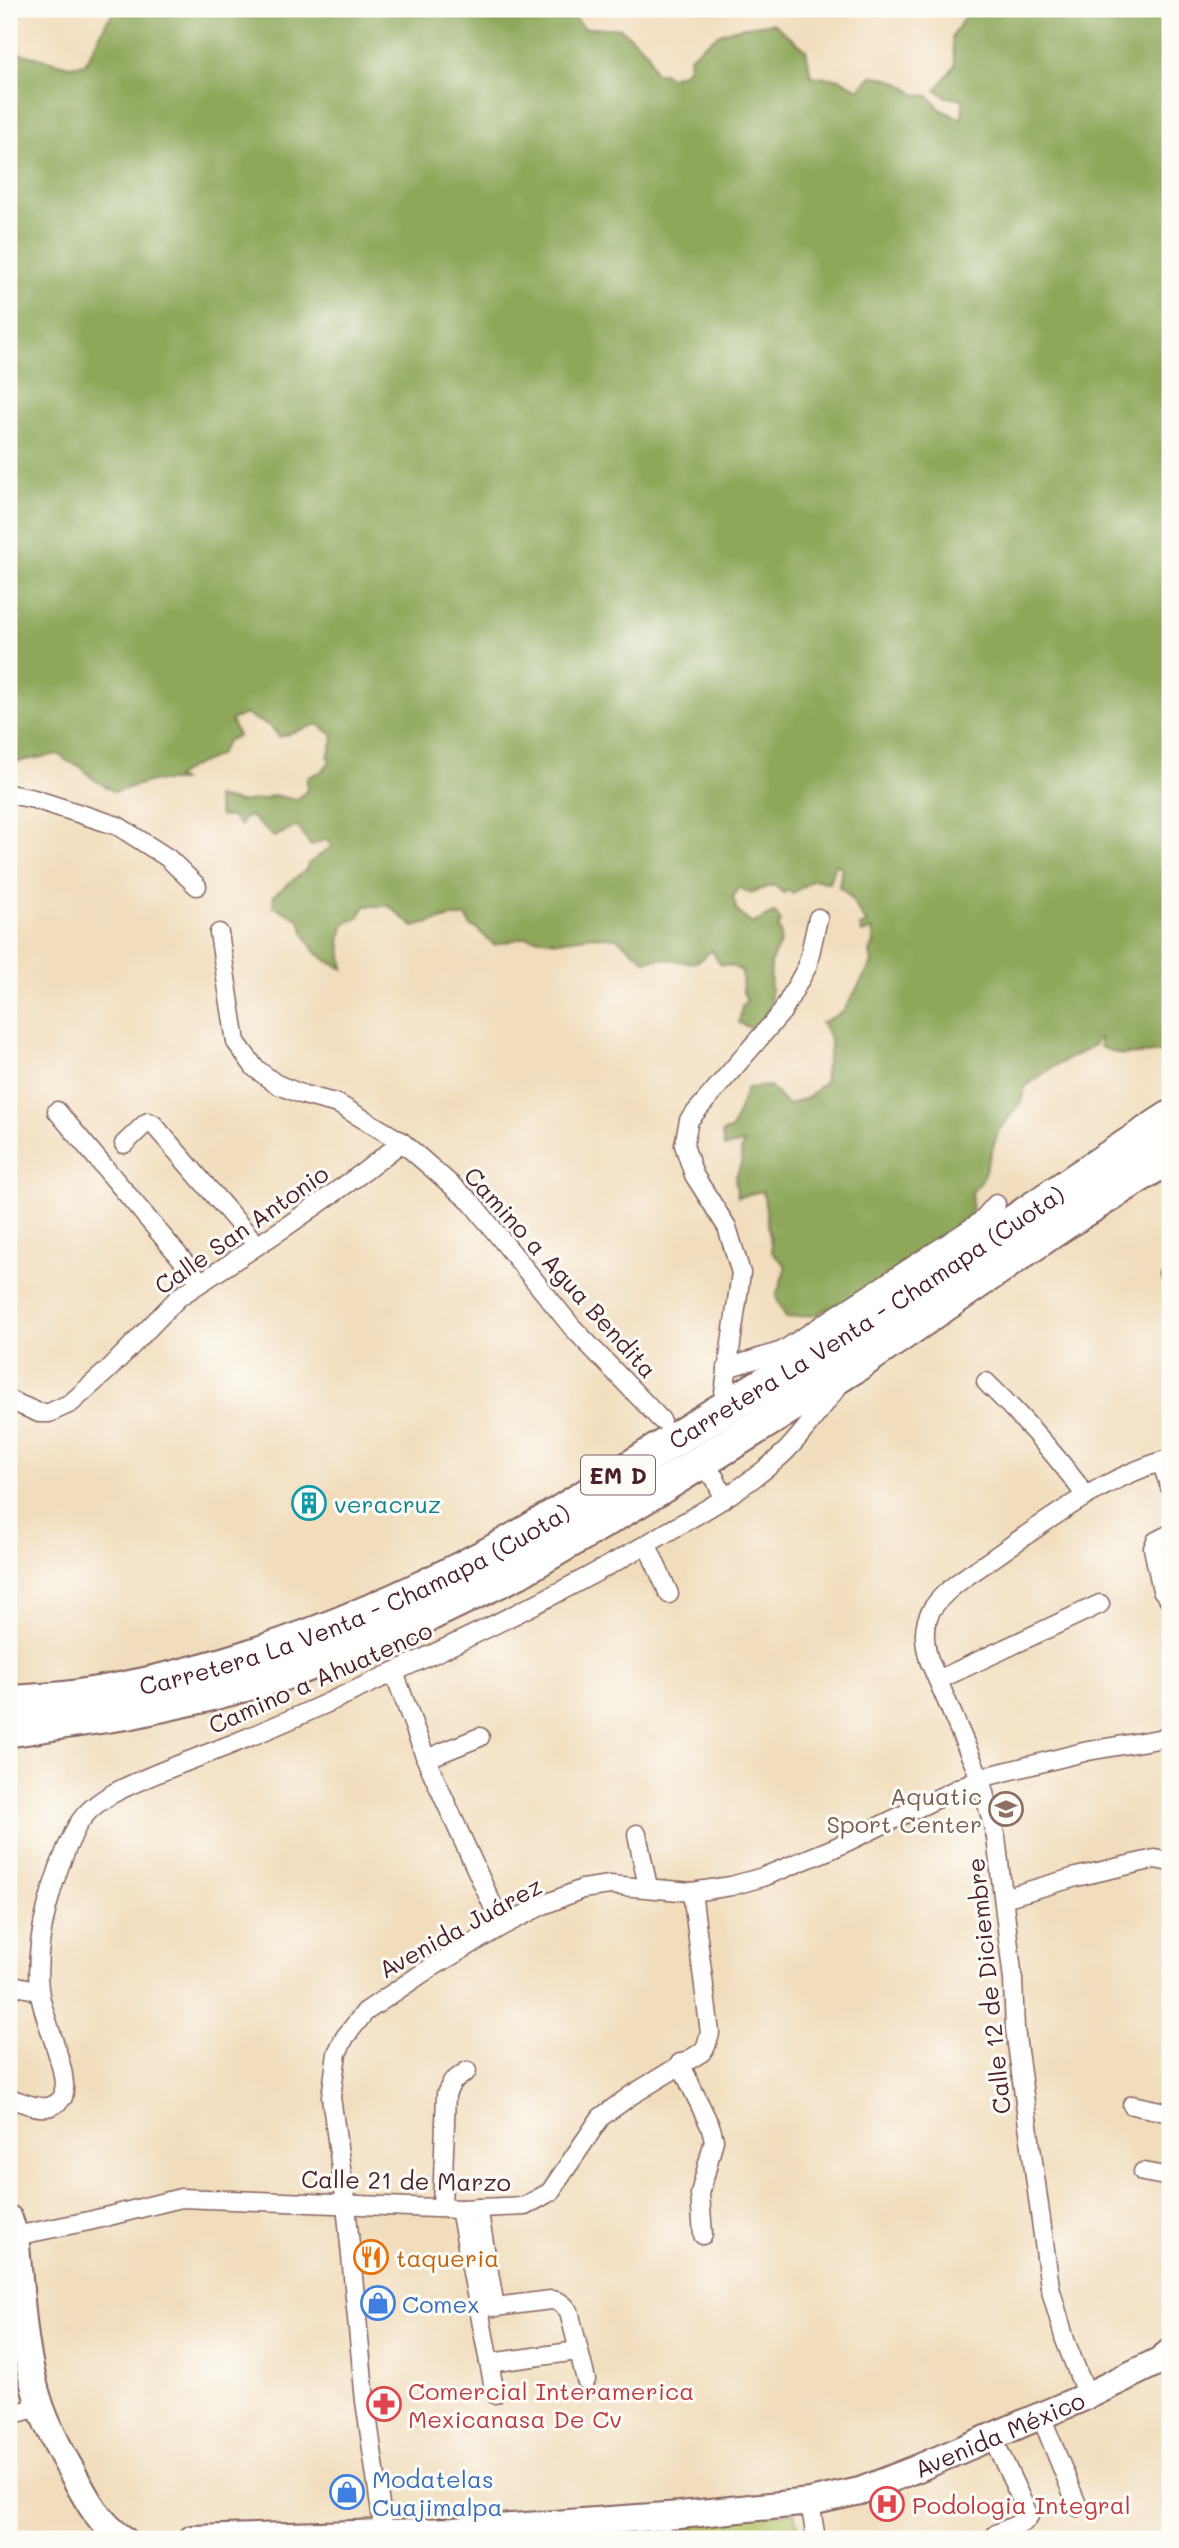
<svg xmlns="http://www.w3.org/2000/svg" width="1179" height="2548" viewBox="0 0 1179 2548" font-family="Mali,sans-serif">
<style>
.green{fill:#b3c164;stroke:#7e7048;stroke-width:2}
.forest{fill:#8ea75a;stroke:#6c6342;stroke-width:2}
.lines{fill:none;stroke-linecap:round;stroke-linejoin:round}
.minor-casing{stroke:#84625e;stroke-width:21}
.secondary-casing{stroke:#84625e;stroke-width:30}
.motorway-casing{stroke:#84625e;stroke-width:37}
.minor{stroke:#fff;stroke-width:18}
.secondary{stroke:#fff;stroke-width:26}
.motorway{stroke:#fff;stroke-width:33}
.labels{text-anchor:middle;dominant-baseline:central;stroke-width:6;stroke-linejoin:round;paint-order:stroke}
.shield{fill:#fdfcf7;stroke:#806168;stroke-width:2}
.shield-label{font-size:23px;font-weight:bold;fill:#4a1f2b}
.street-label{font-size:24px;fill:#4a1f2b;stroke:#fdfcf7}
.culture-label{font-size:24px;fill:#0d838f;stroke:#fdfcf7;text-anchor:start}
.education-label{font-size:24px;fill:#785e54;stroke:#fdfcf7;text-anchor:end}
.food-label{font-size:24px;fill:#c56008;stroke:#fdfcf7;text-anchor:start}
.shop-label{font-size:24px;fill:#366cbe;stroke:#fdfcf7;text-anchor:start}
.health-label{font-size:24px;fill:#be3a42;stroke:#fdfcf7;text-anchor:start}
</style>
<rect width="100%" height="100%" fill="#fdfcf7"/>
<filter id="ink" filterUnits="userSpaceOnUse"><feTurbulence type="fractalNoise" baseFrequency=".0143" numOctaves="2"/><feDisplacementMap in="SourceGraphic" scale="14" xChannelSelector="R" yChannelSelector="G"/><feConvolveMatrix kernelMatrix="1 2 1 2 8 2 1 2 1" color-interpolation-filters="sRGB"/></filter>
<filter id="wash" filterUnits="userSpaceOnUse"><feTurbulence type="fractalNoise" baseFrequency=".00686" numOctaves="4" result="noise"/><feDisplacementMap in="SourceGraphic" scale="28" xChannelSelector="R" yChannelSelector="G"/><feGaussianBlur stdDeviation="1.57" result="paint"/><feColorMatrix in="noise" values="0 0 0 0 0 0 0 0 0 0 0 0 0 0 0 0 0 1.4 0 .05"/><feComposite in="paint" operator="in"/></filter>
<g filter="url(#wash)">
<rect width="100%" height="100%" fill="#f1ddbc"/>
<path class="green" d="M795 2512 801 2539H384Z"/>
<path class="forest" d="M117 9H568L583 28H620L648 52 654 73H663L670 77 683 73 689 66V58C722 27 730 29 773 23L806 50 811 76 840 79 859 89 872 76C886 76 905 84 914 94L929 96 941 110 962 119 963 99 947 97 936 90 955 65 952 38 969 9H1170V1052L1122 1055 1100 1047V1037L1093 1046 1053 1067 1026 1086 1021 1102 999 1130 981 1182 972 1192 971 1213 963 1227 937 1238 921 1252 870 1289 815 1315 786 1318 776 1297 786 1266 772 1252 763 1191 738 1197 735 1179 742 1162 741 1151 744 1143 724 1147 722 1133 732 1129 747 1088 770 1086 787 1105 809 1097 825 1081C823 1057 840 1044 821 1023L843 1012 872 963 870 951 874 943 872 929 862 933 860 926 867 923C854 909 855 897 839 887L842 867 835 864 829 883 814 879 792 894 789 890 783 893 774 885 749 893 739 887 733 897 737 911 752 924 775 912 781 922 778 928C787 943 772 952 771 963 770 978 771 994 771 1009L777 1016 760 1032 739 1023 742 1006 747 1000 743 992 742 971 732 966 720 964 711 950C693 971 686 960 664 959 658 958 652 960 646 961L617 938 593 936 558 941 526 937 494 945 476 928 470 926 467 917H452L414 927 389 906H365L357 919 345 923 340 941 344 969C315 957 309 948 299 919L273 906 274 895 306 870 308 864 332 846 325 839 311 846 297 826 274 837 250 816 243 819 241 826 231 817 220 816 216 797 239 802 265 799 273 795 297 800 307 790V777L321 772 330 762 328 757 334 736 318 724 279 737C269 720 260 725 246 714L231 720 238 736 228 740 219 755 191 767 175 778 183 781H151L115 792 93 779 80 766 67 761 59 754 9 763V54L12 51 69 66 85 64 107 21Z"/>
</g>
<g filter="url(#ink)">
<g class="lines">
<g class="minor-casing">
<g id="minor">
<path d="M9 794 34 799 118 826 168 858 197 886"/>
<path d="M219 933 236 1042 255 1068 276 1084 304 1095 338 1104 402 1142 472 1203 572 1327 661 1420"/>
<path d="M57 1111 201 1282"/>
<path d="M124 1144 144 1125 148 1122 153 1124 257 1245"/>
<path d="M1168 1273 1170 1272"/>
<path d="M727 1368 782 1351 980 1222 996 1204"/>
<path d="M986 1382C1023 1418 1056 1454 1086 1496"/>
<path d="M9 1400 39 1413H49L71 1403 109 1369 179 1297 287 1226 365 1171 402 1142"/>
<path d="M723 1400 741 1273 727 1227 694 1175 684 1145 689 1120 782 1012 807 967 818 918"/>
<path d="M1161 1462 1170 1487"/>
<path d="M704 1469 715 1478 724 1499"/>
<path d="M1170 1534 1156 1541 1153 1548 1162 1590 1170 1600"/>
<path d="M647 1545 669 1594"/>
<path d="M394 1672 426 1759 502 1926"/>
<path d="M938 1680 1100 1604"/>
<path d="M426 1759 480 1737"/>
<path d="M637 1834 648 1887"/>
<path d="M1004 1898 1076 1877 1155 1859 1170 1862"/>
<path d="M9 1984 39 1991"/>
<path d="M680 2063 711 2128 714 2140 700 2194 703 2235"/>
<path d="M9 2098C29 2104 48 2116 63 2097 70 2071 42 2018 39 1989 34 1939 53 1875 75 1830 82 1815 98 1802 112 1794 151 1773 196 1759 237 1742 289 1721 341 1697 392 1673 486 1630 580 1584 669 1531 709 1508 751 1484 785 1452 804 1433 820 1409 837 1388"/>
<path d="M1132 2105 1170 2113"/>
<path d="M1143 2172 1170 2177"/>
<path d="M442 2207 446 2094 452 2082 467 2071"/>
<path d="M478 2208 495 2307 551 2300C560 2301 563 2304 569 2311L586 2380"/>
<path d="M460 2209 495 2394"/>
<path d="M15 2236 89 2221 181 2198 460 2209 525 2206 550 2192 601 2117 630 2096 702 2052 706 2046 710 2033 692 1892"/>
<path d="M489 2363 578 2351"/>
<path d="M1087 2396 1065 2340 1050 2287 1015 2029 1013 1980 996 1837 980 1778 929 1660C924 1642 922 1626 932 1609 946 1588 969 1575 989 1561 1045 1522 1104 1477 1170 1459"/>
<path d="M9 2415 40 2407"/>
<path d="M1041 2416 1078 2507"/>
<path d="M992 2436 1029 2516 1025 2521 996 2534"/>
<path d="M810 2502 816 2539"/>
<path d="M384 2533 365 2401 346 2204 331 2097 337 2053 345 2037 365 2012 424 1972 502 1926 541 1906 582 1889 610 1885 692 1892 731 1886 763 1877 834 1848 980 1778 1088 1751 1170 1737"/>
</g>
</g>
<g class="secondary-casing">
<g id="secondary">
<path d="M9 2219 15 2236C21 2291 22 2352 40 2405 48 2428 60 2451 72 2472 86 2498 98 2522 123 2539"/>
<path id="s1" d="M192 2539 453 2531 680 2515 810 2502 860 2491 916 2469 1087 2396 1159 2361 1170 2352"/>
</g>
</g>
<g class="motorway-casing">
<g id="motorway">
<path id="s2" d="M9 1703C31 1701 53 1700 75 1697 221 1676 361 1622 491 1553 561 1515 626 1469 693 1428 755 1389 818 1352 879 1312 977 1248 1072 1181 1170 1118"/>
<path d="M9 1730 130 1712 202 1696 277 1676 388 1634 517 1572 656 1490 853 1367 1064 1223 1170 1156"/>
</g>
</g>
<use href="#minor" class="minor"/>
<use href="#secondary" class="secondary"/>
<use href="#motorway" class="motorway"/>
</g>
</g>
<defs>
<g id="building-ring" transform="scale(1.75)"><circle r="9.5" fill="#fdfcf7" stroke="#0f9aa8" stroke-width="1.5"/><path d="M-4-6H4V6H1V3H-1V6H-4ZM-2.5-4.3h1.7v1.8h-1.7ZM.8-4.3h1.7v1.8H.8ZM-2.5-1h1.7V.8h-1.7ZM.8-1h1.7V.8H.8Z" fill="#0f9aa8"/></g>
<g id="school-ring" transform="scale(1.75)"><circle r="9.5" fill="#fdfcf7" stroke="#8d6e63" stroke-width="1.5"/><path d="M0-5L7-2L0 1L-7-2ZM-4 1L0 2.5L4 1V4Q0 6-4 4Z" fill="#8d6e63"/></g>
<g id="restaurant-ring" transform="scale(1.75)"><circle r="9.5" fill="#fdfcf7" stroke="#e8710a" stroke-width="1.5"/><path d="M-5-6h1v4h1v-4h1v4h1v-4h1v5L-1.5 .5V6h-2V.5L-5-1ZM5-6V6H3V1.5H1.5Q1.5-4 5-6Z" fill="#e8710a"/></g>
<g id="shop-ring" transform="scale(1.75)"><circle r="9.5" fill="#fdfcf7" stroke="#3f7fe0" stroke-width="1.5"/><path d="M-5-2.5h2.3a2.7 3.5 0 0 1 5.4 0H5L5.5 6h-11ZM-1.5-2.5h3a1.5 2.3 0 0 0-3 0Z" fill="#3f7fe0"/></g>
<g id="pharmacy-ring" transform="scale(1.75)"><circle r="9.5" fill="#fdfcf7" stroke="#e0444e" stroke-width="1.5"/><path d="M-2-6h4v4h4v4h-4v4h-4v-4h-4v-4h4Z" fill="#e0444e"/></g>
<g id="hospital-ring" transform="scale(1.75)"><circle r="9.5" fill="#fdfcf7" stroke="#e0444e" stroke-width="1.5"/><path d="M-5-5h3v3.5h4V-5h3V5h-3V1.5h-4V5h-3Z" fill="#e0444e"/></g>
</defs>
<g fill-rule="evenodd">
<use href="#building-ring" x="309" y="1503"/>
<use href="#school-ring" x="1006" y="1809"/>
<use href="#restaurant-ring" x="371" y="2257"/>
<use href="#shop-ring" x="378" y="2303"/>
<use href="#pharmacy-ring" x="384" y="2404"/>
<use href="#shop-ring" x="347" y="2492"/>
<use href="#hospital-ring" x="887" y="2504"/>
</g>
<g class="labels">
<rect class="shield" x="581" y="1455.5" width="74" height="39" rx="5"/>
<g class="shield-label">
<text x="618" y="1475">EM D</text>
</g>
<g class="street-label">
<text transform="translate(241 1229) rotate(-35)">Calle San Antonio</text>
<text transform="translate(561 1272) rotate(48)">Camino a Agua Bendita</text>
<text stroke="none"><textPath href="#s2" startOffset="952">Carretera La Venta - Chamapa (Cuota)</textPath></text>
<text stroke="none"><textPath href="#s2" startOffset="364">Carretera La Venta - Chamapa (Cuota)</textPath></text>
<text transform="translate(320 1677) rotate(-24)">Camino a Ahuatenco</text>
<text transform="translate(460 1927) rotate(-29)">Avenida Juárez</text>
<text transform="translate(988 1986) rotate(-96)">Calle 12 de Diciembre</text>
<text transform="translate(406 2180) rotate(1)">Calle 21 de Marzo</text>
<text stroke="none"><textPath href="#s1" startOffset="821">Avenida México</textPath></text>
</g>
<g class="culture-label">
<text x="334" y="1503">veracruz</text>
</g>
<g class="education-label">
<text x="982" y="1795">Aquatic<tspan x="982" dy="28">Sport Center</tspan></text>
</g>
<g class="food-label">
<text x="396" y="2257">taqueria</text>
</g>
<g class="shop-label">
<text x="402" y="2303">Comex</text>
<text x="372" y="2478">Modatelas<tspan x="372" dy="28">Cuajimalpa</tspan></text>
</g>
<g class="health-label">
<text x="408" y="2390">Comercial Interamerica<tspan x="408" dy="28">Mexicanasa De Cv</tspan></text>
<text x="912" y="2504">Podologia Integral</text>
</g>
</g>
<rect width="1179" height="2548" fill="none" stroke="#fdfcf7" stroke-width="35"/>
</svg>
